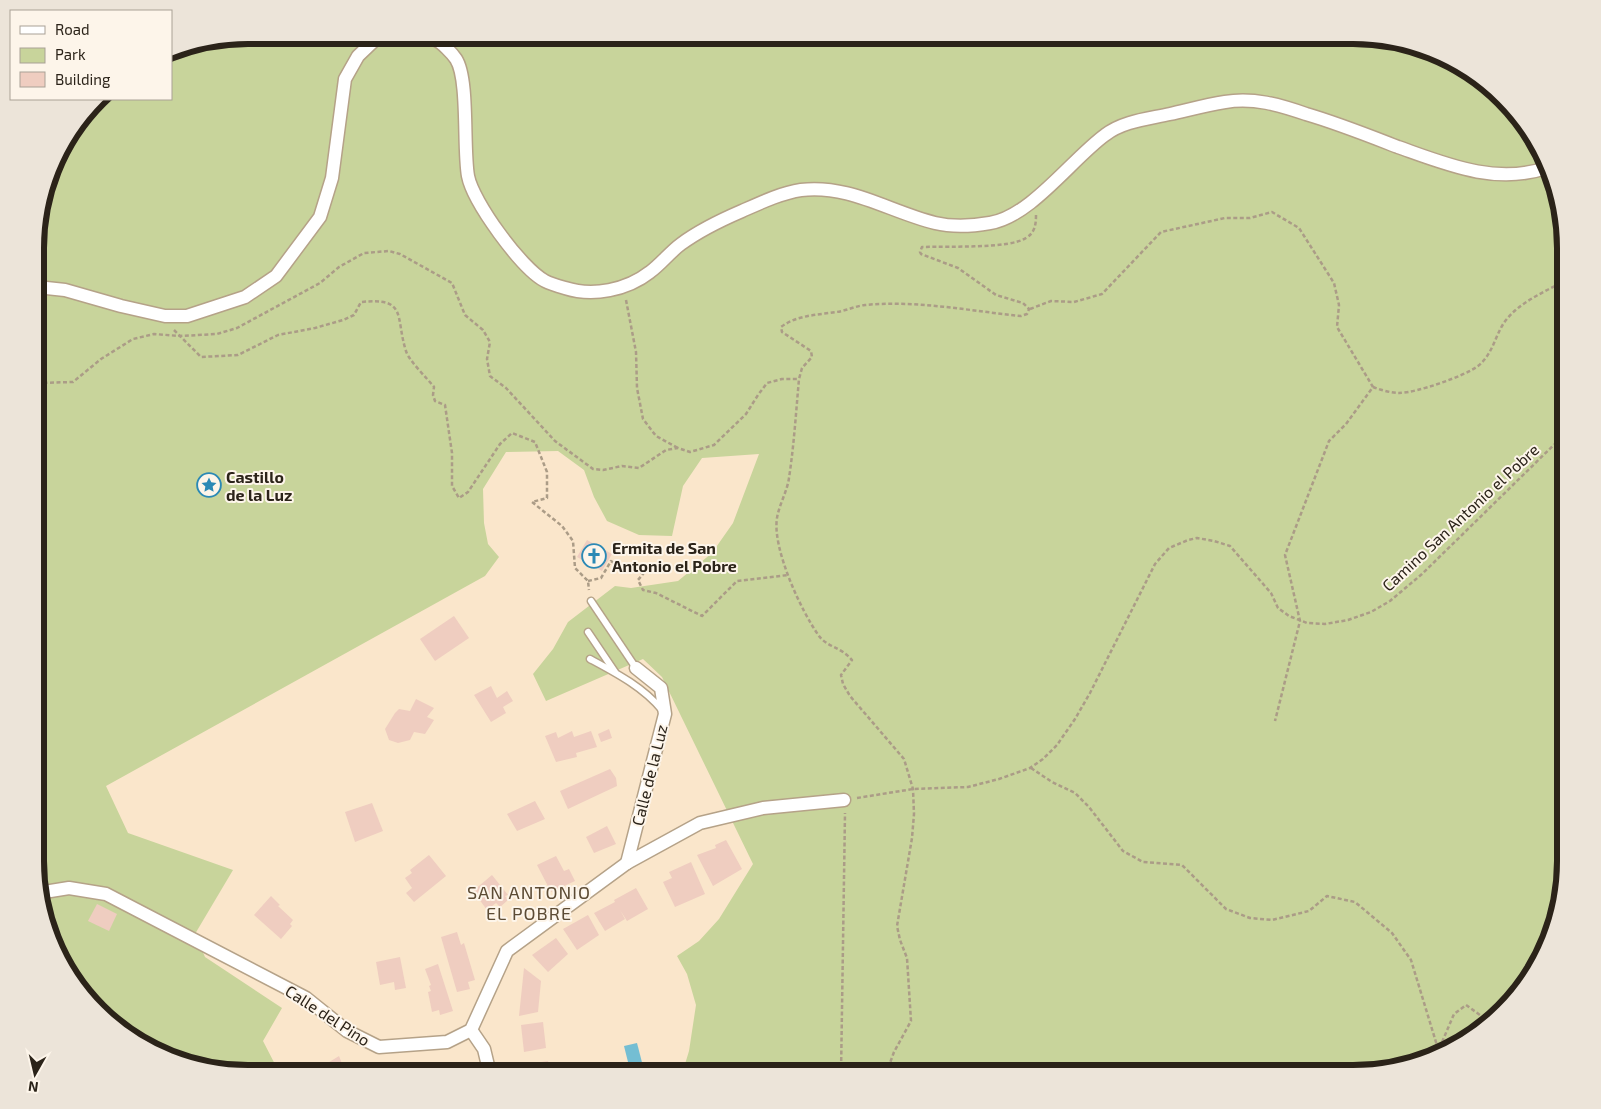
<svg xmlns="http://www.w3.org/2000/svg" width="1601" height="1109" viewBox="0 0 1601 1109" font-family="'Exo 2',sans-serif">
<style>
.green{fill:#c8d49b}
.water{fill:#74bed3}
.building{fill:#efcdc0}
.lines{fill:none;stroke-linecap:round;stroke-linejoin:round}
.lane-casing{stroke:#b5a288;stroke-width:9}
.street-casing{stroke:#b5a288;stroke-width:15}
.path{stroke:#ab9c87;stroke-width:2.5;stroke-dasharray:4 2.5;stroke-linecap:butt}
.lane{stroke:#fff;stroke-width:6}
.street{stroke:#fff;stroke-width:12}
.labels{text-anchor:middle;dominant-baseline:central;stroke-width:4;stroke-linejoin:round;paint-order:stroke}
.poi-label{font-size:16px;font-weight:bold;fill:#2b2319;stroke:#fdf5ea;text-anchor:start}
.street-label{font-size:16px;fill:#2b2319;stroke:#fdf5ea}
.neighbourhood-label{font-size:18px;letter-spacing:1px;fill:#5c4b34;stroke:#fdf5ea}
.rim{fill:none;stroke:#2b2319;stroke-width:6}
</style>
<rect width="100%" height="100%" fill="#fae6cb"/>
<g class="green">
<path d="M248 35H1367L1422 46 1482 79 1538 142 1566 234V875L1555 930 1522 990 1447 1052 1353 1074H682L689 1051 696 1005 687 974 677 956 699 941 719 919 753 864 662 677 643 659 546 701 533 674 553 649 568 622 615 586 631 588 678 581 712 553 733 523 759 454 702 458 683 486 672 536 639 535 607 521 594 497 584 470 558 451 506 452 483 489 484 523 488 544 499 557 485 576 106 786 128 833 233 870 195 934 205 957 282 1008 263 1041 280 1074H234L179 1063 119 1030 64 968 37 888V221L57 154 99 99H171V50Z"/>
<path d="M450 1064 458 1067 463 1074H394V1072Z"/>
</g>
<path class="water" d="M637 1043 645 1074H631L624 1046Z"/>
<g class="building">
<path d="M587 540 612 554 602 571 577 557Z"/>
<path d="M454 616 469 638 435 661 420 639Z"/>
<path d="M491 686 497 698 507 691 513 701 503 707 506 713 491 722 474 695Z"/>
<path d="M416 699 434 708 427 717 434 720 425 734 414 732 410 740 398 743 389 740 385 729 395 713 399 709 410 711Z"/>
<path d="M609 729 612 738 601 742 598 734Z"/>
<path d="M572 731 574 737 591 731 597 747 576 753 577 757 556 762 545 736 556 732 558 738Z"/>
<path d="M610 769 616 778 617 786 568 809 560 791Z"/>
<path d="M535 801 545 819 517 831 507 814Z"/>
<path d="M372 803 383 831 355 842 345 812Z"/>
<path d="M607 826 616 844 594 853 586 837Z"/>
<path d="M726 840 742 869 713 886 697 855 716 848 715 845Z"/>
<path d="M429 855 446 876 414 902 406 893 412 888 405 878 412 873 410 870Z"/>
<path d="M556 856 564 871 569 869 575 881 551 892 537 865Z"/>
<path d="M691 862 705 894 675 907 663 882 672 878 669 872Z"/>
<path d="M492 875 508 895 505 896 508 900 500 907 496 903 487 910 473 891Z"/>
<path d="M636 888 648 909 627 921 620 910 625 919 605 931 594 913 615 902 614 900Z"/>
<path d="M271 896 280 905 278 906 293 920 290 924 292 926 281 939 254 915Z"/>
<path d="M97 904 117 914 109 931 88 921Z"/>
<path d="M588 915 599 935 577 950 563 929Z"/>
<path d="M457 932 461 945 464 943 475 980 468 982 470 989 457 992 441 937Z"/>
<path d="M556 938 568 954 548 972 532 955Z"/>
<path d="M400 957 406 988 395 990 394 982 380 985 376 962Z"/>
<path d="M438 964 453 1011 440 1015 439 1010 432 1012 428 992 431 991 429 986 431 985 425 969Z"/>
<path d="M524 968 541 981 538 1012 519 1016Z"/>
<path d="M543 1022 546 1048 524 1052 521 1025Z"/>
<path d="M339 1056 345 1071 348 1070 350 1074H330L326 1064Z"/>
<path d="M548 1061 551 1074H528L527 1064Z"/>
</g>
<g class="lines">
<g class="lane-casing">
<g id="lane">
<path d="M591 601 636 668"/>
<path d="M588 632 615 672"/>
<path d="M590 659C616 673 643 687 662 710"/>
</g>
</g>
<g class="street-casing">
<g id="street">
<path d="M416 35C422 36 431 36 436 40 442 43 452 53 456 59 469 79 463 148 468 176 473 202 521 268 545 281 551 284 558 286 565 288 593 297 627 290 650 272 661 264 670 252 681 244 700 230 721 220 742 211 760 203 781 193 801 190 849 184 890 212 935 223 952 227 973 226 990 223 1030 217 1072 159 1105 135 1123 121 1148 119 1170 114 1188 110 1206 105 1225 102 1253 97 1280 105 1306 114 1337 123 1367 135 1398 147 1446 164 1495 185 1546 168"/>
<path d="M37 287 65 290 121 306 165 316H187L245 297 276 276 320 217 332 178 345 79 358 56 380 35"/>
<path d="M627 863 665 714 661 688 636 668"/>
<path d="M38 893 69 888 106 894 306 998 347 1031 379 1047 447 1042 471 1030 507 951 627 863 700 823 763 808 844 800"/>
<path d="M471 1030 484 1049 490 1074"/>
</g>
</g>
<g class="path">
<path d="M626 300 636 352 637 388 643 419 656 436 678 448"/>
<path d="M1030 309 1051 301 1074 302 1102 294 1161 232 1225 218H1250L1272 212 1299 228 1334 283 1339 305 1337 327 1373 387 1346 424 1329 441 1285 555 1300 621 1275 721"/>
<path d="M174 330 201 357 238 355 278 335 315 328 343 320 354 315 361 302C408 297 395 317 406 351 409 361 427 378 434 387L433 395 435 401 445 405 452 453V486L459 498 468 492 500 444 512 433 535 442 547 472V498L532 502 562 526 573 541 575 568 588 581 589 590"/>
<path d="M37 383 73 382 101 359 133 339 154 334 180 336 217 334 237 328 320 283 339 267 364 253 389 251 400 254 452 283 465 315 483 330 490 342 487 359 490 376 506 388 555 441 593 469 603 470 622 466 639 468 666 450 678 448 690 452 714 445 746 414 758 395 767 383 782 379H799"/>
<path d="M1373 387C1381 390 1391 393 1399 393 1416 393 1465 376 1478 366 1494 353 1495 334 1506 320 1521 301 1545 292 1566 280"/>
<path d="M588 581 601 578 611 561C622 569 633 567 643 574L638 580 643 590 656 593 702 616 737 581 788 575"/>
<path d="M1031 768 1052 782 1075 793 1089 807 1123 851 1143 862 1182 865 1226 909 1250 918 1272 920 1309 911 1327 896 1355 902 1392 933 1411 960 1439 1052"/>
<path d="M857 798 913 789 968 787 999 779 1030 768 1043 759 1057 745 1075 719 1090 693 1155 564 1169 548 1188 540 1197 538 1214 541 1230 546 1271 593 1278 608 1289 616 1307 623 1325 624 1348 620 1371 612 1390 601 1422 574 1566 433"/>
<path d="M1437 1054 1454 1014 1466 1005 1487 1020"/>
<path d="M841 1074 845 813"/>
<path d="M886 1074 894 1052 911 1021 907 958 900 940 897 926 912 838 914 814 913 789 904 759 850 696 843 684 841 675 852 660C841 647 827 647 819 636 801 611 772 548 777 518 779 505 787 492 789 478 794 445 796 412 799 379L802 368 812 357 811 351 782 332 781 327C797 315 817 315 836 312 846 311 855 306 865 305 917 300 970 311 1021 316L1027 314 1029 309 1023 303 996 295 958 268 921 254 920 252 922 247H926C948 246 1009 249 1026 238 1035 233 1036 224 1036 215"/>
</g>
<use href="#lane" class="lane"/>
<use href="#street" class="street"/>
</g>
<defs>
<g id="sight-ring" transform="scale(1.25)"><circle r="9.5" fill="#fdf5ea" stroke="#2b89b5" stroke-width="1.5"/><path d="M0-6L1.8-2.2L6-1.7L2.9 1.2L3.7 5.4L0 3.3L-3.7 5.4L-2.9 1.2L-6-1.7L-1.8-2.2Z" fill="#2b89b5"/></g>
<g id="church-ring" transform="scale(1.25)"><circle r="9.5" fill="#fdf5ea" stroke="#2b89b5" stroke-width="1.5"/><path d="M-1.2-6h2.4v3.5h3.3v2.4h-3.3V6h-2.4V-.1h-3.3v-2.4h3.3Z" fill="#2b89b5"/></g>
</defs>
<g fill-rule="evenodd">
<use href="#sight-ring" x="209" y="485"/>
<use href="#church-ring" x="594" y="556"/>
</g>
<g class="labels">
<g class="poi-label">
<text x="226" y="476">Castillo<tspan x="226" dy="18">de la Luz</tspan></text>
<text x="612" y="547">Ermita de San<tspan x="612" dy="18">Antonio el Pobre</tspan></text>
</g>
<g class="street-label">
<text transform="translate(1460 517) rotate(-43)">Camino San Antonio el Pobre</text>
<text transform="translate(649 775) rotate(-76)">Calle de la Luz</text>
<text transform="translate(328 1015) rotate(33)">Calle del Pino</text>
</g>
<g class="neighbourhood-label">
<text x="529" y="892">SAN ANTONIO<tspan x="529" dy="21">EL POBRE</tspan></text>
</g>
</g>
<path d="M0 0H1601V1109H0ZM248 44H1353A204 204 0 0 1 1557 248V861A204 204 0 0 1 1353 1065H248A204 204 0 0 1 44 861V248A204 204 0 0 1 248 44Z" fill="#ece4d9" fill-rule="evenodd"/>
<path class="rim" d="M248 44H1353A204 204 0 0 1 1557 248V861A204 204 0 0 1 1353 1065H248A204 204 0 0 1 44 861V248A204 204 0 0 1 248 44Z"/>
<rect x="10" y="10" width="162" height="90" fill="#fdf5ea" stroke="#a9a196"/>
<rect x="20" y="26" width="25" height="8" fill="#ffffff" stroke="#a9a196"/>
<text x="55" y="35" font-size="15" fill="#2b2319">Road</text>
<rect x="20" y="48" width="25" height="15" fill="#c8d49b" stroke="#a9a196"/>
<text x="55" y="60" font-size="15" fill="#2b2319">Park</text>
<rect x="20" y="72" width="25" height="15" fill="#efcdc0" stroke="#a9a196"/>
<text x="55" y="85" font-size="15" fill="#2b2319">Building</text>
<g transform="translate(35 1074) rotate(188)" stroke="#fdf5ea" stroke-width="4" paint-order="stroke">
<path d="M0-4L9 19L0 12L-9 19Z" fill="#2b2319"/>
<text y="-8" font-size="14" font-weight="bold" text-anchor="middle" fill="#2b2319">N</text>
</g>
</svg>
